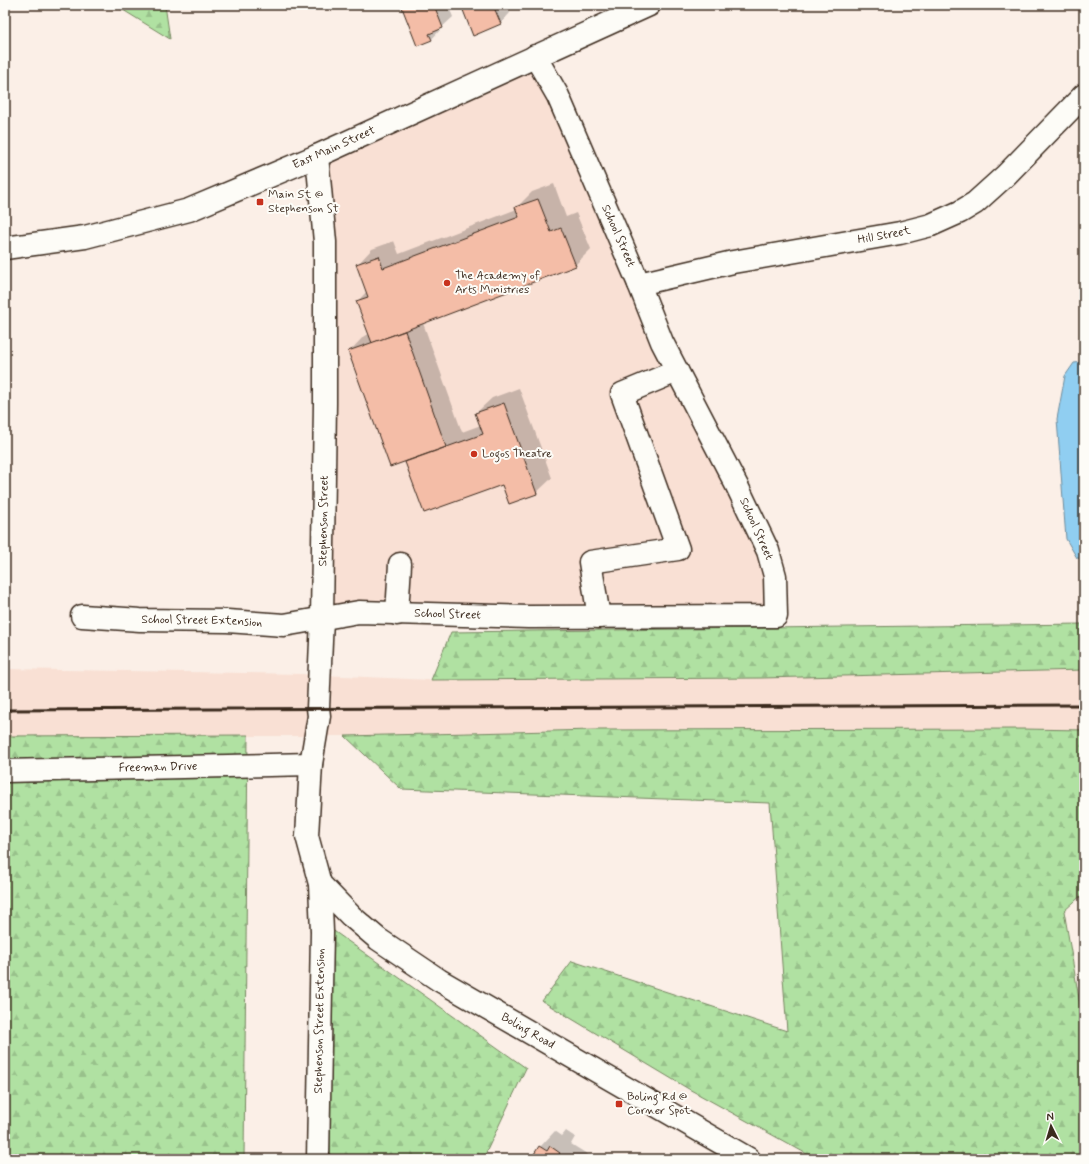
<svg xmlns="http://www.w3.org/2000/svg" width="1089" height="1164" viewBox="0 0 1089 1164" font-family="Mynerve,sans-serif">
<style>
.built{fill:#f9e0d4}
.forest{fill:url(#forest-firs);stroke:#768660}
.water{fill:#90cef1;stroke:#6e8c9d}
.shadow{fill:#0003}
.building{fill:#f4bda7;stroke:#3b2a1e}
.lines{fill:none;stroke-linecap:round;stroke-linejoin:round}
.minor-casing{stroke:#3b2a1e;stroke-width:25}
.minor{stroke:#fdfcf7;stroke-width:22}
.rail{stroke:#3b2a1e;stroke-width:3}
.poi-dot{fill:#c8321e;stroke:#fdfcf7;stroke-width:1.5}
.labels{text-anchor:middle;dominant-baseline:central;stroke-width:4;stroke-linejoin:round;paint-order:stroke}
.street-label{font-size:12px;fill:#3b2a1e;stroke:#fdfcf7}
.poi-label{font-size:12px;fill:#3b2a1e;stroke:#fdfcf7;text-anchor:start}
</style>
<defs>
<pattern id="forest-firs" width="22" height="20" patternUnits="userSpaceOnUse"><rect width="22" height="20" fill="#b0e1a2"/><path d="M5 1l3.5 6h-7zM16 11l3.5 6h-7z" fill="#98c18b"/></pattern>
</defs>
<rect width="100%" height="100%" fill="#fbefe7"/>
<filter id="ink" filterUnits="userSpaceOnUse"><feTurbulence type="fractalNoise" baseFrequency=".025" numOctaves="2"/><feDisplacementMap in="SourceGraphic" scale="8" xChannelSelector="R" yChannelSelector="G"/><feConvolveMatrix kernelMatrix="1 2 1 2 8 2 1 2 1" color-interpolation-filters="sRGB"/></filter>
<g filter="url(#ink)">
<g class="built">
<path d="M535 56 768 551 776 616 322 619 317 156Z"/>
<path d="M5 669 301 674 431 680 762 678 1084 670V730L1023 729 594 730 345 736H5Z"/>
</g>
<g class="forest">
<path d="M115 5H165L170 39Z"/>
<path d="M1084 624V670L762 678 431 680 451 632Z"/>
<path d="M1023 729 1084 730V893L1064 911 1082 1016 1084 1019V1159H816L687 1088 542 1001 572 961 787 1031 770 803 401 789 345 736 594 730Z"/>
<path d="M248 735 244 1159H5V736Z"/>
<path d="M331 929 526 1068 483 1159H330Z"/>
</g>
<path class="water" d="M1084 362V559L1077 558 1066 539 1057 419 1065 376 1074 363Z"/>
<g class="shadow">
<path d="M402 5H448L453 17 441 28V29L431 40Z"/>
<path d="M462 5H507L510 13 500 24Z"/>
<path d="M554 184 566 217 576 213 591 249 575 265 423 323 462 432 481 425 476 413 492 398 519 388 552 478 536 493 503 484 424 512 406 460 349 352 364 336 370 334 357 302 367 291 357 265 372 249 394 241 399 254 517 209V207L532 192Z"/>
<path d="M555 1131 562 1136 566 1131 575 1137 571 1144 595 1159H532L540 1147Z"/>
</g>
<g class="building">
<path d="M401 5H434L443 28 429 34 432 40 417 46Z"/>
<path d="M461 5H493L501 24 473 36Z"/>
<path d="M538 199 551 232 561 228 576 266 372 343 356 301 368 297 356 264 379 256 383 268 519 217 515 207Z"/>
<path d="M405 331 446 447 390 467 348 351Z"/>
<path d="M504 403 537 494 509 504 502 485 424 513 405 462 483 434 475 413Z"/>
<path d="M539 1146 547 1151 550 1146 560 1153 556 1159H531Z"/>
</g>
<g class="lines">
<g class="minor-casing">
<g id="minor">
<path d="M317 156 325 242V403L322 619 318 708 319 716 311 764 307 836 320 884 322 932 318 1159"/>
<path id="s1" d="M5 248 85 237 189 210 317 156 649 5"/>
<path id="s2" d="M639 284 733 262 900 233 931 225 960 212 975 203 1006 175 1084 95"/>
<path d="M397 614 400 564"/>
<path id="s3" d="M82 616 140 620 227 621 284 625 359 612 528 617 776 616 775 576 768 551 737 486 662 342 639 284 558 96 535 56"/>
<path d="M599 617 590 562 678 549 622 394 677 371"/>
<path id="s4" d="M5 771 311 764"/>
<path id="s5" d="M320 884 351 916 378 939 439 980 749 1159"/>
</g>
</g>
<use href="#minor" class="minor"/>
<path class="rail" d="M5 710 1084 705"/>
</g>
</g>
<g class="poi-dot">
<rect x="256" y="198" width="8" height="8" rx="2"/>
<circle cx="447" cy="283" r="4"/>
<circle cx="474" cy="454" r="4"/>
<rect x="615" y="1100" width="8" height="8" rx="2"/>
</g>
<g class="labels">
<g class="street-label">
<text stroke="none"><textPath href="#s1" startOffset="346">East Main Street</textPath></text>
<text stroke="none"><textPath href="#s2" startOffset="250">Hill Street</textPath></text>
<text transform="translate(618 236) rotate(66)">School Street</text>
<text transform="translate(324 521) rotate(-89)">Stephenson Street</text>
<text transform="translate(756 529) rotate(66)">School Street</text>
<text stroke="none"><textPath href="#s3" startOffset="367">School Street</textPath></text>
<text stroke="none"><textPath href="#s3" startOffset="120">School Street Extension</textPath></text>
<text stroke="none"><textPath href="#s4" startOffset="153">Freeman Drive</textPath></text>
<text transform="translate(320 1021) rotate(-89)">Stephenson Street Extension</text>
<text stroke="none"><textPath href="#s5" startOffset="256">Boling Road</textPath></text>
</g>
<g class="poi-label">
<text x="268" y="195">Main St @<tspan x="268" dy="14">Stephenson St</tspan></text>
<text x="455" y="276">The Academy of<tspan x="455" dy="14">Arts Ministries</tspan></text>
<text x="482" y="454">Logos Theatre</text>
<text x="627" y="1097">Boling Rd @<tspan x="627" dy="14">Corner Spot</tspan></text>
</g>
</g>
<rect width="1089" height="1164" fill="none" stroke="#fdfcf7" stroke-width="20"/>
<rect x="10" y="10" width="1069" height="1144" fill="none" stroke="#3b2a1e" stroke-width="1.5" filter="url(#ink)"/>
<g transform="translate(1051 1126) rotate(355)" stroke="#fdfcf7" stroke-width="3" paint-order="stroke">
<path d="M0-3L7 15L0 10L-7 15Z" fill="#3b2a1e"/>
<text y="-6" font-size="11" font-weight="bold" text-anchor="middle" fill="#3b2a1e">N</text>
</g>
</svg>
